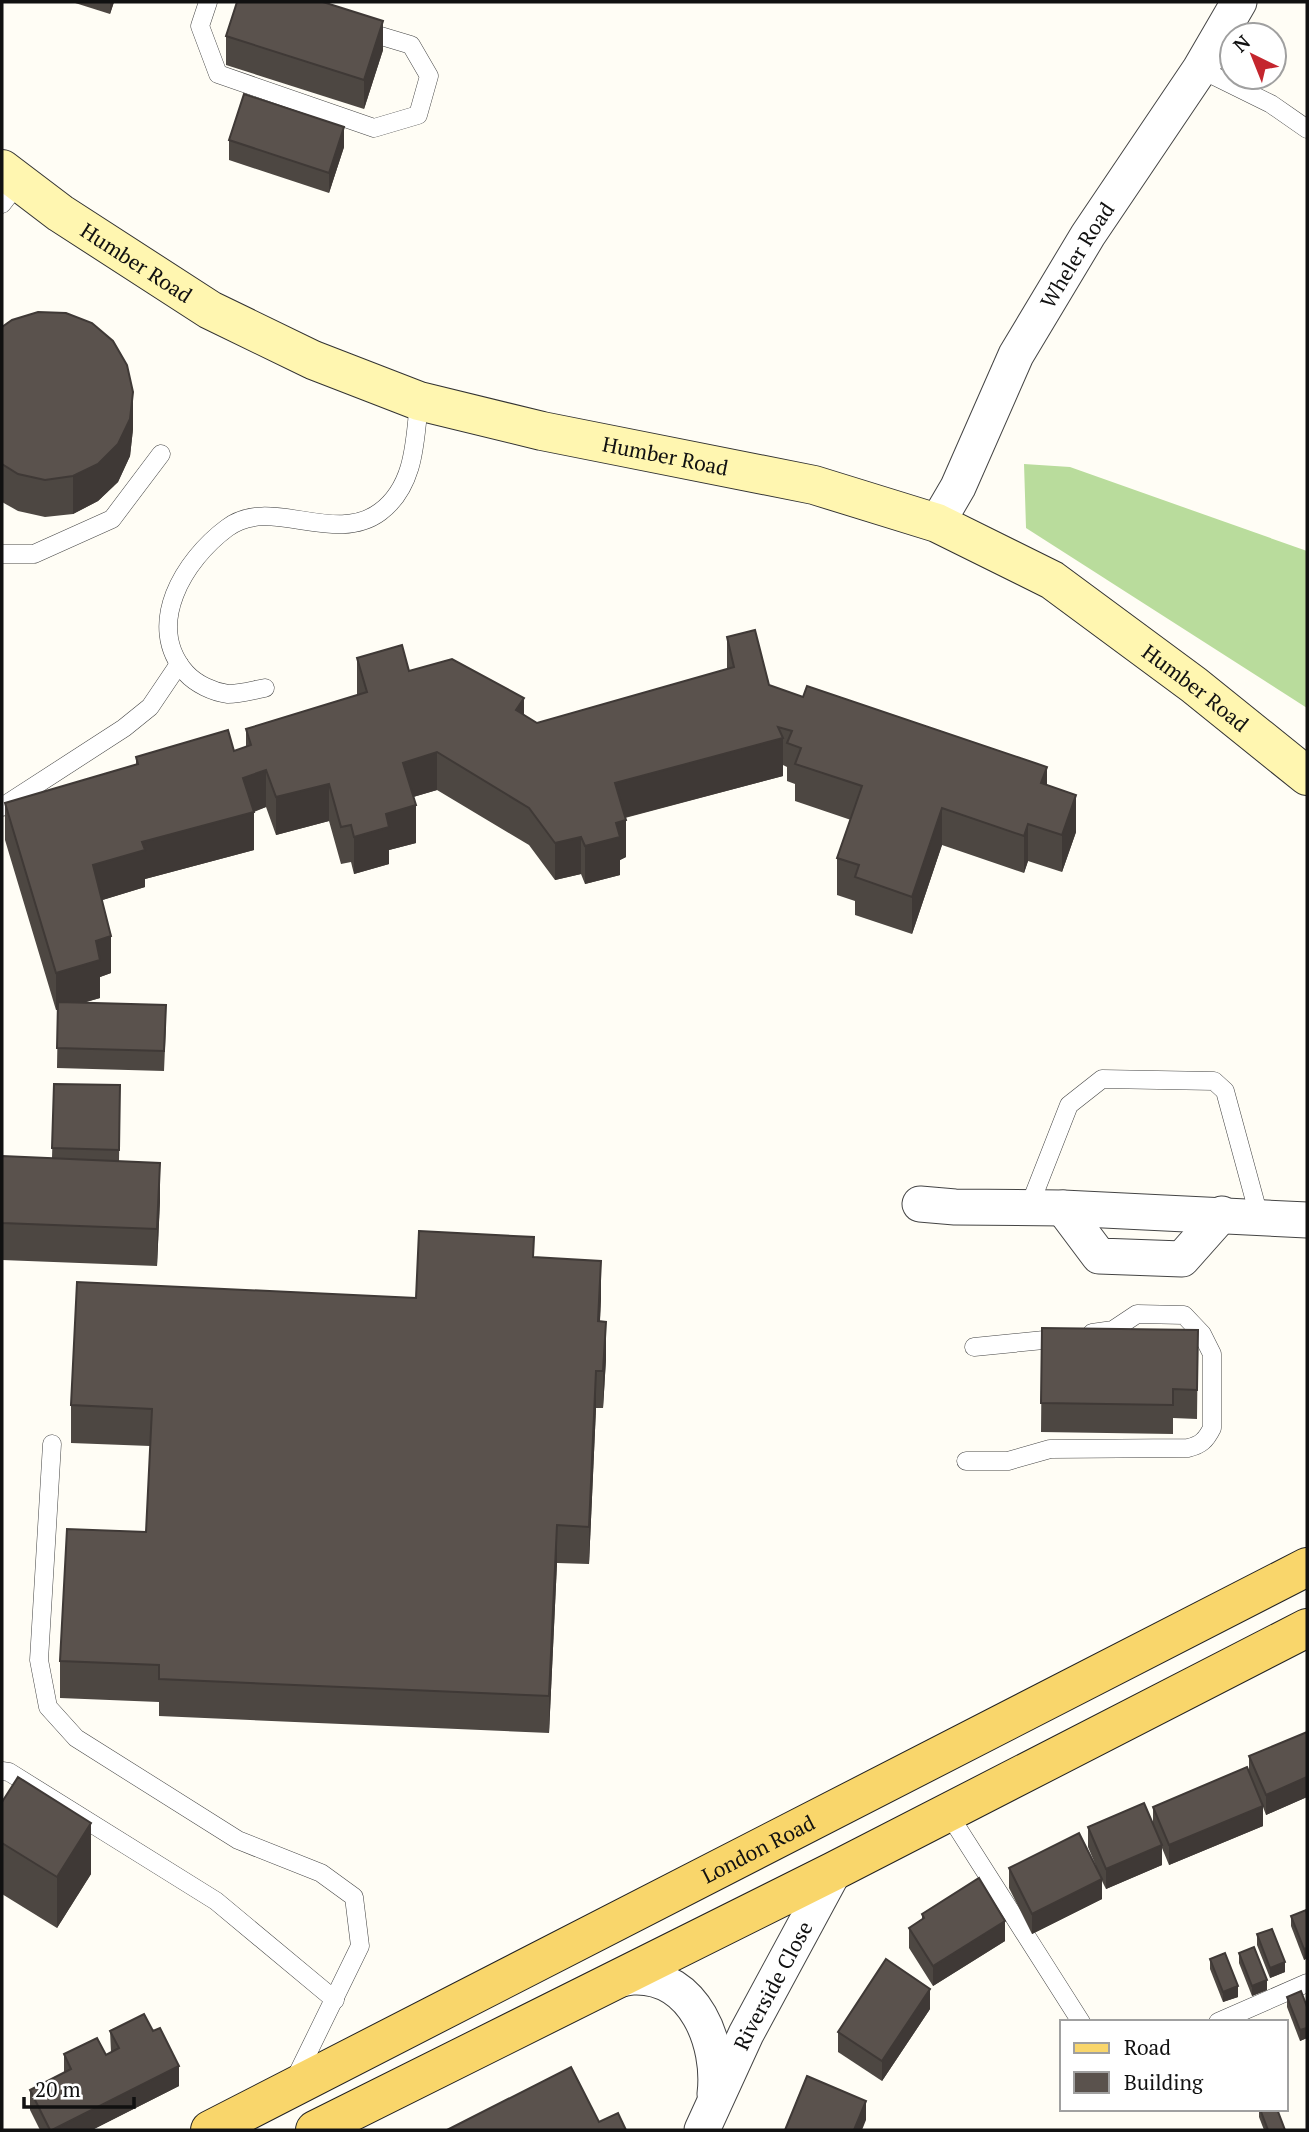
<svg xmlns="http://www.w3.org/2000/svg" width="1309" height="2132" viewBox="0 0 1309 2132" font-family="'PT Serif',serif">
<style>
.forest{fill:#b9dc9c}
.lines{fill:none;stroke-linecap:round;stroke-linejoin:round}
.service-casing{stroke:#444;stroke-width:19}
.minor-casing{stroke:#444;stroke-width:37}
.secondary-casing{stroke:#333;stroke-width:40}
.primary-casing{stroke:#222;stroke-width:40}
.service{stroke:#fff;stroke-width:18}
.minor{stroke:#fff;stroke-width:35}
.secondary{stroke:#fff6b0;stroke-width:38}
.primary{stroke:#f9d66b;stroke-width:38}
.wall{fill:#4d4742}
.shaded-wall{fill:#3f3936}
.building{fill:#5a524d;stroke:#3f3936;stroke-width:2}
.labels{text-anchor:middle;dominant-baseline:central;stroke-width:7;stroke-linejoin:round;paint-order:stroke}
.street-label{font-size:21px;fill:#111;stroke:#fff}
</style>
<rect width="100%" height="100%" fill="#fffdf5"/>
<path class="forest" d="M1024 464 1070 467 1307 551V708L1026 528Z"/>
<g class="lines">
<g class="service-casing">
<g id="service">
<path d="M208 2 200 26 218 74 374 128 418 115 429 76 411 45 361 30"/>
<path d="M1200 69 1271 104 1307 129"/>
<path d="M2 204 19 182"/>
<path d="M2 554H34L112 519 161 454"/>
<path d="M265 688C254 690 240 694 228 694 213 692 196 684 186 673 144 625 184 560 227 528 270 495 334 546 380 512 415 486 415 441 419 401"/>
<path d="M2 807 124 728 150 707 179 664"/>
<path d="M1029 1207 1069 1105 1102 1079 1214 1081 1225 1091 1259 1216"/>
<path d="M974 1347 1064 1338"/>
<path d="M52 1444 39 1660 48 1707 76 1738 238 1840 321 1873 354 1897 360 1946 294 2081"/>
<path d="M966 1461H1008L1050 1449 1188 1448C1201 1445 1206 1440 1212 1428V1354L1202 1334 1184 1315 1137 1314 1113 1330 1092 1333"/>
<path d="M2 1771 9 1772 216 1901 335 2000"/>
<path d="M948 1813 1081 2022"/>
<path d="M1218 2022 1307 1983"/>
</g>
</g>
<g class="minor-casing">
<g id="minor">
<path id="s1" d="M937 523 958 487 1016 355 1088 235 1200 69 1239 2"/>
<path d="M920 1204 955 1207 1063 1208 1307 1220"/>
<path d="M1063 1208 1099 1256 1182 1259 1222 1214"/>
<path d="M612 1981C619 1980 627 1977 634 1977 695 1975 721 2044 715 2094"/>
<path id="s2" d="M702 2130 746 2034 834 1871"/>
</g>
</g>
<g class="secondary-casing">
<g id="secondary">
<path id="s3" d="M2 169 60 213 210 310 313 360 419 401 542 431 814 485 937 523 1052 580 1194 685 1307 776"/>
</g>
</g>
<g class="primary-casing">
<g id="primary">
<path id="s4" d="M210 2130 1307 1567"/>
<path d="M315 2130 834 1871 1307 1628"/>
</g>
</g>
<use href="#service" class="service"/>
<use href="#minor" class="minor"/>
<use href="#secondary" class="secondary"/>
<use href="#primary" class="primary"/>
</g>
<g class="wall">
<path d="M72 2H114L110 14Z"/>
<path d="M226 36 383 50 364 109 226 65Z"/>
<path d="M229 140 344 147 329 193 229 160Z"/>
<path d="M2 327 133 429 130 456 118 482 98 501 73 514 45 517 18 511 2 502Z"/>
<path d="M727 637 769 685 1047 785 1076 832 1062 872 1028 861 1024 873 942 845 912 934 855 915V901L837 895V858L851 820 795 801V784L787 781V767L783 765V776L625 818 626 857 620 860V875L585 884 581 874 555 880 529 845 437 790 413 797 416 843 389 850V864L354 874 351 862 341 864 329 821 276 835 266 807 254 812V850L145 879V887L102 900 111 973 100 977V998L83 1003 166 1025 164 1071 57 1068 58 1009 56 1010 5 840V803L136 765V757L234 751 246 747V729L357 695V658L409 671 524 715 537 723 727 669Z"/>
<path d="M54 1084 120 1105 119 1161 160 1200 157 1266 2 1260V1156L52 1158Z"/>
<path d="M534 1257 601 1298 600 1321 606 1359 603 1408H596L589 1564 557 1563 549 1733 159 1716V1702L60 1698V1661L146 1532 150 1446 71 1443V1405L416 1298Z"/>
<path d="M1042 1328 1198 1330 1197 1419 1173 1418V1434L1041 1432Z"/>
<path d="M1307 1732V1797L1266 1815 1263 1807V1826L1169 1865 1162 1848V1865L1106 1889 1102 1881V1899L1032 1934 1009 1888V1868L1096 1866 1088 1847V1827L1153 1825V1807L1249 1774V1756Z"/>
<path d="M2 1802 91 1874 57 1928 2 1894Z"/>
<path d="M922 1914 1005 1941 933 1986 909 1948V1928L922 1920Z"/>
<path d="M1307 1914V1958L1304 1960 1291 1926V1916Z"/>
<path d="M1257 1934 1285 1972 1270 1978 1257 1945Z"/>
<path d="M1239 1953 1267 1990 1252 1996 1239 1963Z"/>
<path d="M1210 1959 1238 1997 1223 2002 1210 1969Z"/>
<path d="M1287 1997 1307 2007V2038L1300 2041 1287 2007Z"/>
<path d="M930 2009 882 2081 838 2052V2032Z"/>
<path d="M110 2031 179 2086 92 2130H40L30 2110V2090L64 2073V2054L106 2055 111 2052Z"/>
<path d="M1259 2109H1260L1285 2130H1264L1259 2117Z"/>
</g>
<g class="shaded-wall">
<path d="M110 2H114L110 14Z"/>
<path d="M383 21V50L364 109V80Z"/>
<path d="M344 127V147L329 193V173Z"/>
<path d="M133 392V429L130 456 118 482 98 501 73 514V476Z"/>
<path d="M524 698V735L516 710Z"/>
<path d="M783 738V776L615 820V783Z"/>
<path d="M437 752V790L403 800V763Z"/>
<path d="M1047 767V804L1041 783Z"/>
<path d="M266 770V807L243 815V778Z"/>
<path d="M329 784V821L276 835V797Z"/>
<path d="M1076 795V832L1062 872V835Z"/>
<path d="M416 805V843L389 850V864L354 874V837L386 814Z"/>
<path d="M942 808V845L912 934V897Z"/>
<path d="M254 812V850L145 879V887L93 903V865L142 842Z"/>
<path d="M626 820V857L620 860V875L585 884V846L616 823Z"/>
<path d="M1028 824V861L1024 873V836Z"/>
<path d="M581 837V874L555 880V843Z"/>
<path d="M111 936V973L100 977V998L56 1010V973L96 941Z"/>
<path d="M160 1163V1200L157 1266V1229Z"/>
<path d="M601 1261V1298L598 1359V1321Z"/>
<path d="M606 1322V1359L603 1408V1371Z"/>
<path d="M596 1371V1408L589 1564V1527Z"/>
<path d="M557 1525V1563L549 1733V1696Z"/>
<path d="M1307 1777V1797L1266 1815V1795Z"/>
<path d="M1263 1806V1826L1169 1865V1845Z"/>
<path d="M91 1823V1874L57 1928V1877Z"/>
<path d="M1162 1845V1865L1106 1889V1869Z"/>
<path d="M1102 1879V1899L1032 1934V1914Z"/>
<path d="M1005 1921V1941L933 1986V1966Z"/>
<path d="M1307 1948V1958L1304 1960V1949Z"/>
<path d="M1285 1962V1972L1270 1978V1968Z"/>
<path d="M1267 1980V1990L1252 1996V1986Z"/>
<path d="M1238 1986V1997L1223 2002V1992Z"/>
<path d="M930 1989V2009L882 2081V2061Z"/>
<path d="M1307 2028V2038L1300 2041V2030Z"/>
<path d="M179 2066V2086L92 2130H52Z"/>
<path d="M866 2101V2120L862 2130H854Z"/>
</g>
<g class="building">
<path d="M237 2H323L383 21 364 80 226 36Z"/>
<path d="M244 94 344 127 329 173 229 140Z"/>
<path d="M38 312 66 313 92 323 113 341 127 365 133 392 130 419 118 444 98 464 73 476 45 480 18 474 2 464V327L12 320Z"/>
<path d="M755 630 769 685 803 697 807 686 1047 767 1041 783 1076 795 1062 835 1028 824 1024 836 942 808 912 897 855 877 859 865 837 858 862 786 795 764 801 748 787 743 792 731 778 727 783 738 615 783 626 820 616 823 620 837 585 846 581 837 555 843 529 808 437 752 403 763 416 805 386 814 389 827 354 837 351 825 341 827 329 784 276 797 266 770 243 778 254 812 142 842 145 850 93 865 111 936 96 941 100 960 56 973 5 803 138 764 136 757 228 730 234 751 251 745 246 729 367 692 357 658 402 645 409 671 452 659 524 698 516 710 537 723 734 667 727 637Z"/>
<path d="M58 1002 166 1005 164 1051 57 1048Z"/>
<path d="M54 1084 120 1085 119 1150 52 1148Z"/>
<path d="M2 1156 160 1163 157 1229 2 1223Z"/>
<path d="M419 1231 534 1237 533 1257 601 1261 598 1321 606 1322 603 1371H596L589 1527 557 1525 549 1696 159 1679V1665L60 1661 67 1529 146 1532 152 1409 71 1405 77 1282 416 1298Z"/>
<path d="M1042 1328 1198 1330 1197 1390 1173 1389V1405L1041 1403Z"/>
<path d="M1307 1732V1777L1266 1795 1249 1756Z"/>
<path d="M1247 1767 1263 1806 1169 1845 1153 1807Z"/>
<path d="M18 1777 91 1823 57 1877 2 1843V1802Z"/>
<path d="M1144 1803 1162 1845 1106 1869 1088 1827Z"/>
<path d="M1079 1833 1102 1879 1032 1914 1009 1868Z"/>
<path d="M979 1878 1005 1921 933 1966 909 1928 924 1918 922 1914Z"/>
<path d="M1306 1910 1307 1914V1948L1304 1949 1291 1916Z"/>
<path d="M1272 1929 1285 1962 1270 1968 1257 1934Z"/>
<path d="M1254 1947 1267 1980 1252 1986 1239 1953Z"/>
<path d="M1225 1953 1238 1986 1223 1992 1210 1959Z"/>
<path d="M886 1959 930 1989 882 2061 838 2032Z"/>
<path d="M1301 1991 1307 2007V2028L1300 2030 1287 1997Z"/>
<path d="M144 2014 153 2031 160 2028 179 2066 52 2130H50L30 2090 71 2069 64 2054 97 2038 106 2055 119 2048 110 2031Z"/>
<path d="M571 2067 599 2122 618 2113 626 2130H447Z"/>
<path d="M807 2076 866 2101 854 2130H785Z"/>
<path d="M1260 2109H1277L1285 2130H1268Z"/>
</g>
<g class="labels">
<g class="street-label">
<text stroke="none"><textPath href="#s1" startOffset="303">Wheler Road</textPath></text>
<text stroke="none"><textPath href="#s3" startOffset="164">Humber Road</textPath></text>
<text stroke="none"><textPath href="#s3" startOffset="732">Humber Road</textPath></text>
<text stroke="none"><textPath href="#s3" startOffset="1320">Humber Road</textPath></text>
<text stroke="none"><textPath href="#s4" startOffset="616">London Road</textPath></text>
<text stroke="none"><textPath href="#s2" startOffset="161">Riverside Close</textPath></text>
</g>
</g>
<rect width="1309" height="2132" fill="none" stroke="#111111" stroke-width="7"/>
<rect x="1060" y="2020" width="228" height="91" fill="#ffffff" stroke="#a0a0a0" stroke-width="2"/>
<rect x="1074" y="2043" width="35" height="10" fill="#f9d66b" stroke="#a0a0a0" stroke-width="2"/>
<text x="1124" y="2055" font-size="21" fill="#111111">Road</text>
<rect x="1074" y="2072" width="35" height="21" fill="#5a524d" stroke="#a0a0a0" stroke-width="2"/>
<text x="1124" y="2090" font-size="21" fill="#111111">Building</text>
<g transform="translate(1253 56) rotate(317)"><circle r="33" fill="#ffffff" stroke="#a0a0a0" stroke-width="2"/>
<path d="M0-5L12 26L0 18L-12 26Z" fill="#c4262e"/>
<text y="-10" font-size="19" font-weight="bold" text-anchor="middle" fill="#111111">N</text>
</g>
<path d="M24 2097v10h110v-10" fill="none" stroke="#111111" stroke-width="3.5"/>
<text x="35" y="2097" font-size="21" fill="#111111" stroke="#ffffff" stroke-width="5" paint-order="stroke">20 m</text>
</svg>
